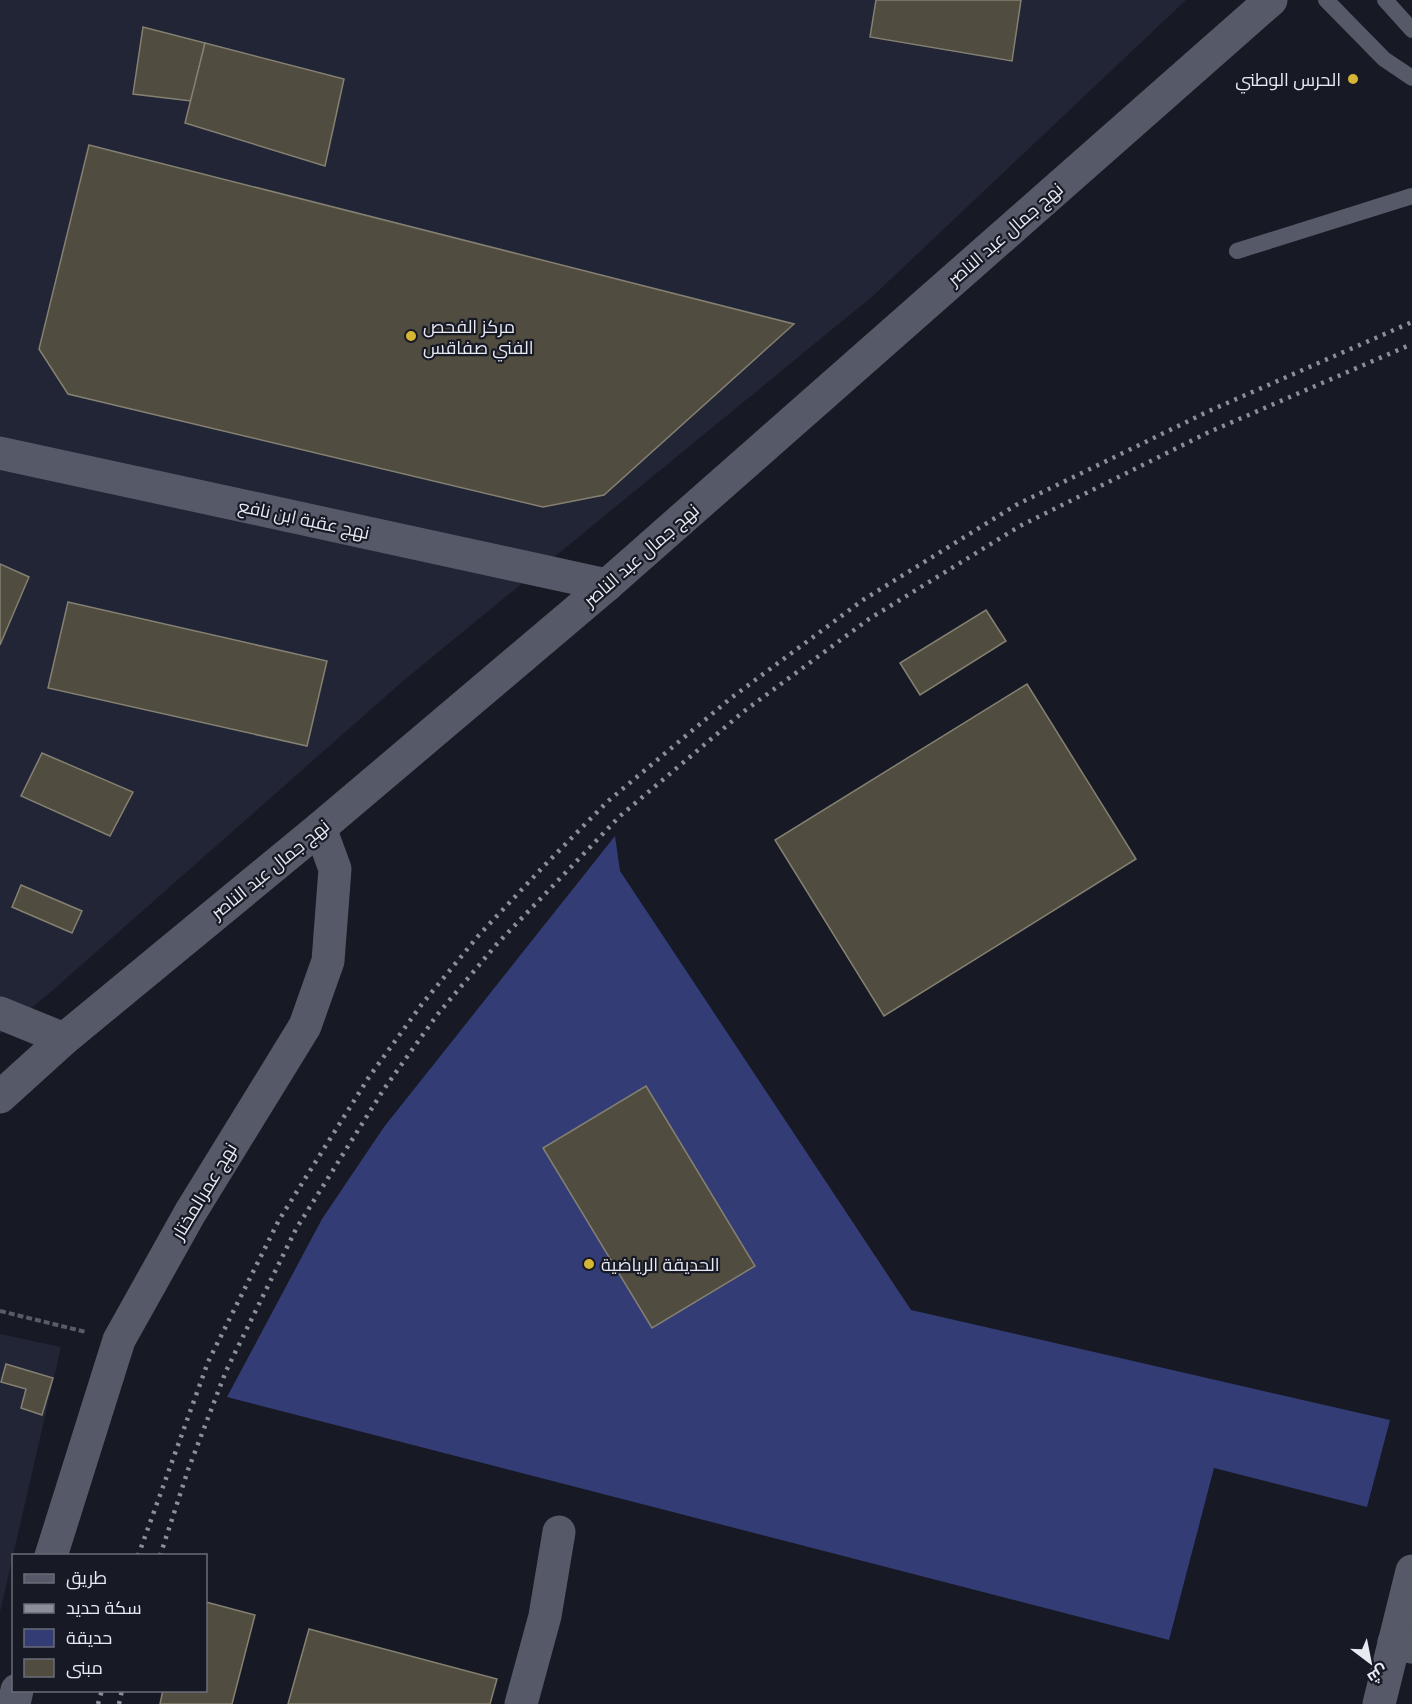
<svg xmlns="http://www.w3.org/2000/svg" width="1412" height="1704" viewBox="0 0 1412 1704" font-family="'Public Sans',Cairo,sans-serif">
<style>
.built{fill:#212535}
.green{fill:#333c74}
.building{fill:#504c3f;stroke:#848072;stroke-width:1.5}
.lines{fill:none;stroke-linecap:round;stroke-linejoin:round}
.path{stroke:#595b65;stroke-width:4;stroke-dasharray:6 3;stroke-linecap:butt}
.lane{stroke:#565967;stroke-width:16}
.street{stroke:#565967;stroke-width:33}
.secondary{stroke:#565967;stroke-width:33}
.rail{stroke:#8c8e98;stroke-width:4.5;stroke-dasharray:3 6;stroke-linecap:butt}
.poi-dot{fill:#d5b534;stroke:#171a25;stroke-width:2}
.labels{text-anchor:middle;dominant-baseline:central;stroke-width:4.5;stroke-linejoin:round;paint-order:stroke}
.poi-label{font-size:18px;fill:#e8eaf2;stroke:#171a25;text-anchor:start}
.street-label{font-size:18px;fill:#e8eaf2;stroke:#171a25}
</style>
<rect width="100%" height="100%" fill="#171a25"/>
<g class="built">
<path d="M0 0H1186L874 295 403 681 53 990 0 1034Z"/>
<path d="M0 1334 61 1347 0 1612Z"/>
</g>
<path class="green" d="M615 836 620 871 911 1310 1390 1420 1367 1507 1214 1468 1169 1640 227 1397 322 1219 384 1127Z"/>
<g class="building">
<path d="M876 0H1021L1012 61 870 37Z"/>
<path d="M143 27 205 43 191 101 133 94Z"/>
<path d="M205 43 344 79 325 166 185 123Z"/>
<path d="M89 145 794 324 604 495 543 507 68 394 39 349Z"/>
<path d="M0 564 29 577 0 645Z"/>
<path d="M68 602 327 661 307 746 48 688Z"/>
<path d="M986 610 1006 641 920 695 900 663Z"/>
<path d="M1027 684 1136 859 884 1016 775 840Z"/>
<path d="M42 753 133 792 110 836 21 796Z"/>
<path d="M21 885 82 911 72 933 12 907Z"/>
<path d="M646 1086 755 1266 652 1328 543 1148Z"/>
<path d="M6 1364 53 1378 42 1415 21 1408 26 1389 1 1382Z"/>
<path d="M206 1602 255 1615 232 1704H160L163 1690H206Z"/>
<path d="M309 1629 497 1679 490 1704H288Z"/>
</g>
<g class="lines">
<path class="path" d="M0 1311 86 1332"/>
<g class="lane">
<path d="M1326 0 1384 59 1412 78"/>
<path d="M1385 0 1412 30"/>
<path d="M1237 251 1412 196"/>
</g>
<g class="street">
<path d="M0 453 607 585"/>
<path d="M0 1013 64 1039"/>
<path d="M521 1704 545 1616 559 1532"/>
<path d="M1379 1704 1412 1571"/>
</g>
<g class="secondary">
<path d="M0 1097 64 1039 320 828 607 585 1271 0"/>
<path d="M51 1556 119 1340 190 1213 305 1026 328 961 335 869 320 828"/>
<path d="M1394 1642 1412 1647"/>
<path d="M14 1704 17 1690"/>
</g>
<g class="rail">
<path d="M138 1556 208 1362 279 1220 369 1077 422 1004 479 935 542 868 607 802 731 698 863 600 1016 505 1209 411 1412 322"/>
<path d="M160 1556 188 1470 226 1371 296 1229 384 1089 437 1015 496 945 620 816 743 712 869 619 1020 526 1207 433 1412 344"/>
<path d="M98 1704 102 1690"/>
<path d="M119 1704 122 1690"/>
</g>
</g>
<g class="poi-dot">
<circle cx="1353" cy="79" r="6"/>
<circle cx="411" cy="336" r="6"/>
<circle cx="589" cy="1264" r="6"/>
</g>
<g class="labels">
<g class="poi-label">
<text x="1341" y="79" text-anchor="end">الحرس الوطني</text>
<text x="423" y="326">مركز الفحص<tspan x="423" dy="21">الفني صفاقس</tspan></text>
<text x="601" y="1264">الحديقة الرياضية</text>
</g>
<g class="street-label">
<text transform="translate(1005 234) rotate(-41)">نهج جمال عبد الناصر</text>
<text transform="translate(304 519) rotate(12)">نهج عقبة ابن نافع</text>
<text transform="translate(641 555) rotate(-41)">نهج جمال عبد الناصر</text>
<text transform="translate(270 869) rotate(-39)">نهج جمال عبد الناصر</text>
<text transform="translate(204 1191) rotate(-59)">نهج عمرالمختار</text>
</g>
</g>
<rect x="12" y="1554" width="195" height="138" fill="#171a25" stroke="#6b6d77" stroke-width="1.5"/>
<rect x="24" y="1574" width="30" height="9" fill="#565967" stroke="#6b6d77" stroke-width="1.5"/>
<text x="66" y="1584" font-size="18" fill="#e8eaf2">طريق</text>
<rect x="24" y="1604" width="30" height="9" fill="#8c8e98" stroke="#6b6d77" stroke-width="1.5"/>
<text x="66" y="1614" font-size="18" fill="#e8eaf2">سكة حديد</text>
<rect x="24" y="1629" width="30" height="18" fill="#333c74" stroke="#6b6d77" stroke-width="1.5"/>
<text x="66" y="1644" font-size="18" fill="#e8eaf2">حديقة</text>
<rect x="24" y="1659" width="30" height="18" fill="#504c3f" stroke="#6b6d77" stroke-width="1.5"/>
<text x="66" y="1674" font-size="18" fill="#e8eaf2">مبنى</text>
<g transform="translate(1370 1662) rotate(148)" stroke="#171a25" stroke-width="4.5" paint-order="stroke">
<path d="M0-4.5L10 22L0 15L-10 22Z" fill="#e8eaf2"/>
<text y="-9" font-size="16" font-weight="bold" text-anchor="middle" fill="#e8eaf2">ش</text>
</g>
</svg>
